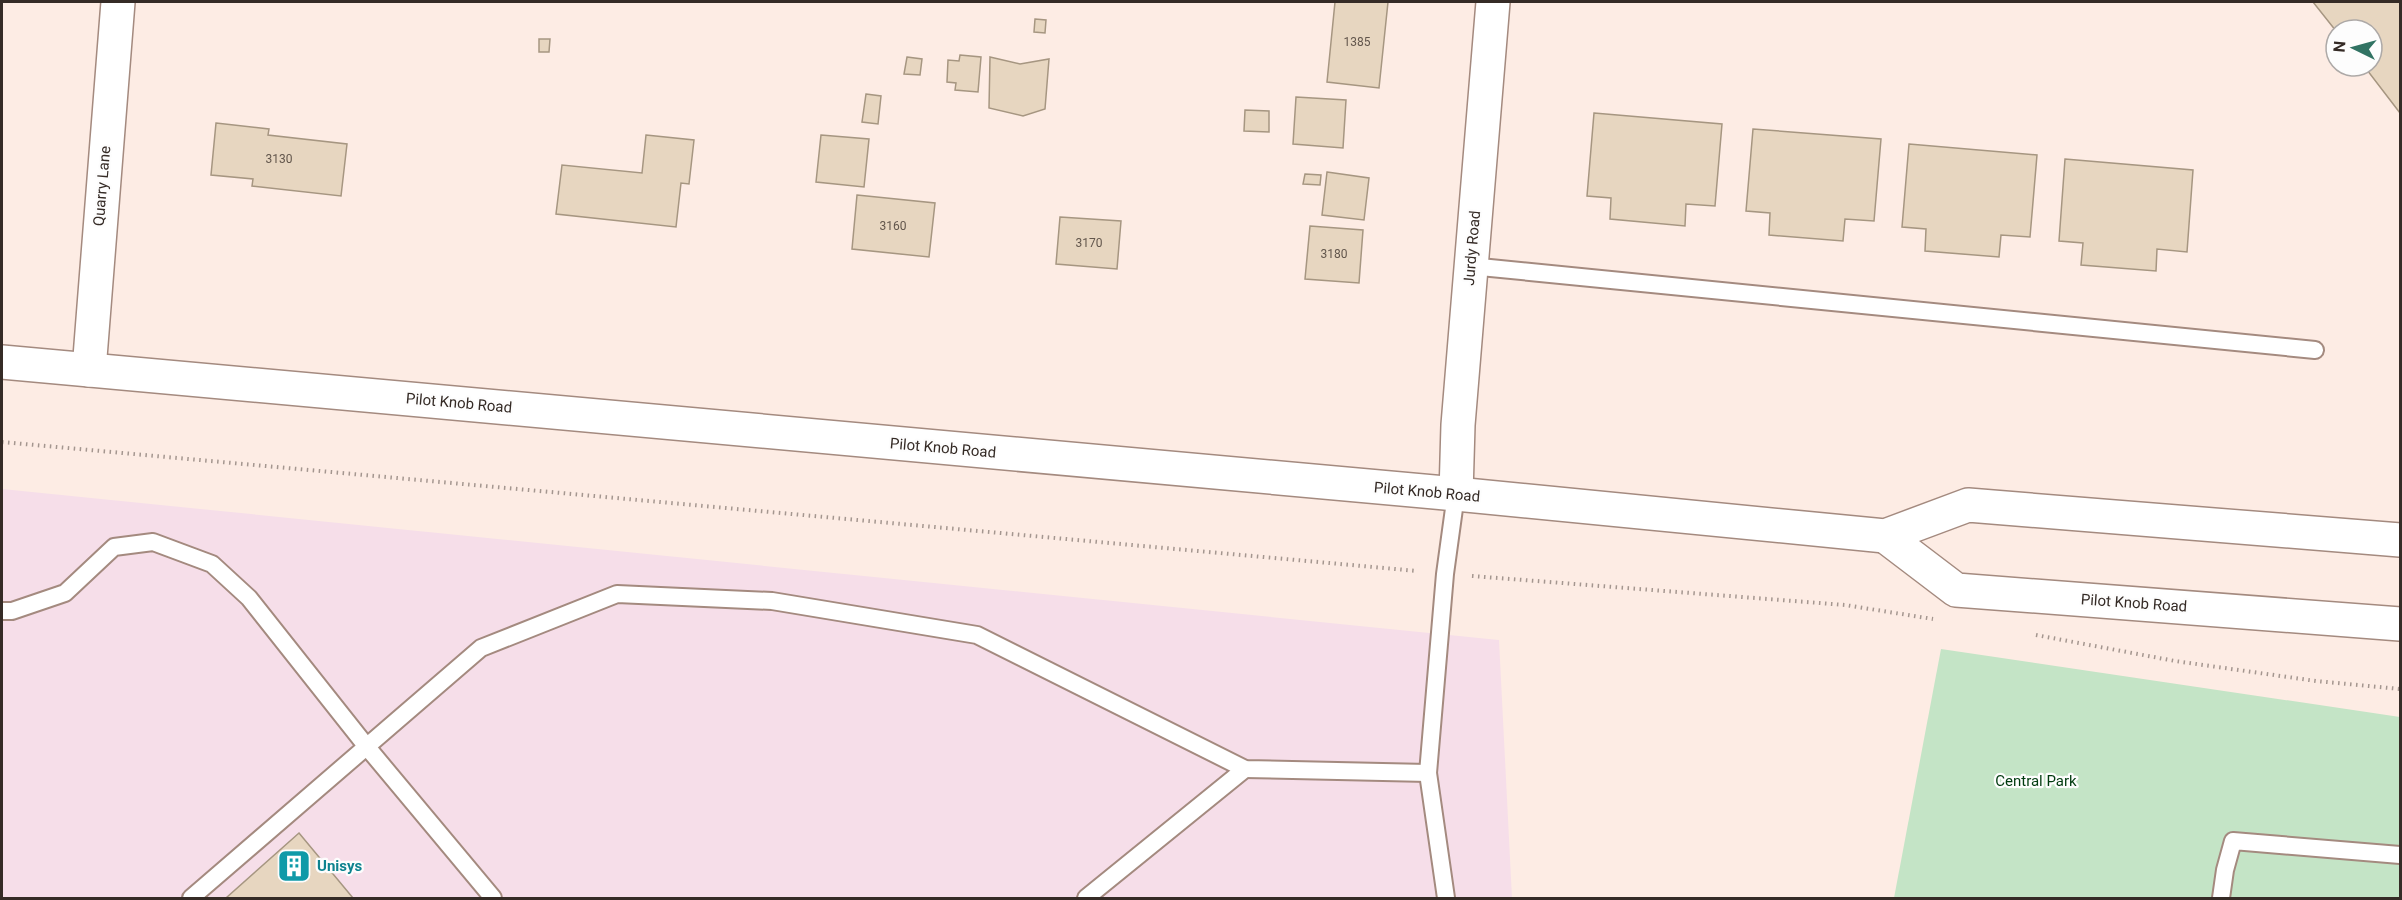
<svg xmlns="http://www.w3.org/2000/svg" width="2402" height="900" viewBox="0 0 2402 900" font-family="Roboto,sans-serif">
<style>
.commercial{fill:#f6dee9}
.green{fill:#c4e4c6}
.building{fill:#e7d6c0;stroke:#a69681;stroke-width:1.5}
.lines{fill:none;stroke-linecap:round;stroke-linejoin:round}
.lane-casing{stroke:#a48a7f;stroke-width:20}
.street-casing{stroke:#a48a7f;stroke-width:36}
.secondary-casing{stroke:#a48a7f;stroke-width:36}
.path{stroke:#a4968f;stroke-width:4;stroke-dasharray:1.5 4.5;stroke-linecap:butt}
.lane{stroke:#fff;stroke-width:16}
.street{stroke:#fff;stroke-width:33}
.secondary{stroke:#fff;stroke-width:33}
.labels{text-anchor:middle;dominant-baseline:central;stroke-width:4.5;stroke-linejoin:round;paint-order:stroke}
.number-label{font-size:12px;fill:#62564c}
.street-label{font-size:15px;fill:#352b26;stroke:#fdfdfd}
.park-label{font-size:15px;fill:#003b0f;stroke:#fdfdfd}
.culture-label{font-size:15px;font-weight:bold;fill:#0d838f;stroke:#fdfdfd;text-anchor:start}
</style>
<rect width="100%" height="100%" fill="#fdece4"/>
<path class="commercial" d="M2 489 1499 640 1512 898H2Z"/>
<path class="green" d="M1941 649 2400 717V898H1894Z"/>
<g class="building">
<path d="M1335 2H1388L1379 88 1327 82Z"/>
<path d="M2313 2H2400V113L2364 66H2372V30L2336 31Z"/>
<path d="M1035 19 1046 20 1045 33 1034 32Z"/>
<path d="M539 39H550L549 52H539Z"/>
<path d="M960 55 981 57 978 92 955 90 956 83 947 82 948 60 959 61Z"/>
<path d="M907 57 922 59 920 75 904 74Z"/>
<path d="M990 57 1020 64 1049 59 1045 109 1023 116 989 108Z"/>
<path d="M866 94 881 96 878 124 862 122Z"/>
<path d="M1296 97 1346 100 1343 148 1293 144Z"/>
<path d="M1245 110 1269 111V132L1244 131Z"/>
<path d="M1594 113 1722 124 1715 206 1686 204 1685 226 1610 219 1611 198 1587 196Z"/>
<path d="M216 123 269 129 268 135 347 144 341 196 252 186 253 179 211 175Z"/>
<path d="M1753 129 1881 139 1874 221 1845 219 1843 241 1769 235 1770 213 1746 211Z"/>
<path d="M646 135 694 140 689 184 681 183 676 227 556 214 562 165 642 173Z"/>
<path d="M821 135 869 139 864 187 816 182Z"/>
<path d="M1909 144 2037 155 2030 237 2001 235 1999 257 1925 251 1926 229 1902 227Z"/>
<path d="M2065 159 2193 170 2187 252 2157 249 2156 271 2081 265 2083 243 2059 241Z"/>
<path d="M1327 172 1369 178 1364 220 1322 215Z"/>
<path d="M1305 174 1321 175 1320 185 1303 184Z"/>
<path d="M857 195 935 203 929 257 852 249Z"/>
<path d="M1060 217 1121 221 1117 269 1056 264Z"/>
<path d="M1310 226 1363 230 1359 283 1305 279Z"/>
<path d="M299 833 353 898H226Z"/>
</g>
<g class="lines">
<g class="lane-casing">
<g id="lane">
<path d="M1470 266 2315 350"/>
<path d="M2 611H12L65 593 114 547 153 542 212 564 249 598 367 747 493 898"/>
<path d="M191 898 481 648 617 594 772 601 977 635 1245 769 1428 773"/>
<path d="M1086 898 1245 769"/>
<path d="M1446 898 1428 773 1445 574 1456 494"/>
<path d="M2221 898 2225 870 2233 841 2400 855"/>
</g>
</g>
<g class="street-casing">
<g id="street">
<path d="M89 370 118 2"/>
<path d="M1456 494 1458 425 1493 2"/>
</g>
</g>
<g class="secondary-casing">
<g id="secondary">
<path d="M2 362 1456 494 1885 536 1968 505 2400 540"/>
<path d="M1885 536 1956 590 2400 624"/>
</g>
</g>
<g class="path">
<path d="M2 442 1417 571"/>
<path d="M1472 576 1845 605 1933 619"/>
<path d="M2036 635 2175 661 2316 681 2400 689"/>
</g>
<use href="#lane" class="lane"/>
<use href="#street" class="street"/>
<use href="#secondary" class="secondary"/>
</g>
<defs>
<g id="building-square" transform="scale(1.725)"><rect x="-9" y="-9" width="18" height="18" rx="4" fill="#0f9aa8" stroke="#fdfdfd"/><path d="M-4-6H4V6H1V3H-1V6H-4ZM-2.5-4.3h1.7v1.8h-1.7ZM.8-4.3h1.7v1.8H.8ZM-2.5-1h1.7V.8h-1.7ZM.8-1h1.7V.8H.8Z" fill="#fff"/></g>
</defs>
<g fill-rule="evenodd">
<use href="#building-square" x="294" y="866"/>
</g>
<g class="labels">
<g class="number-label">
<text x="1357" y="42">1385</text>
<text x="279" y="159">3130</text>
<text x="893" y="226">3160</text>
<text x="1089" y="243">3170</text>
<text x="1334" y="254">3180</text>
</g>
<g class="street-label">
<text transform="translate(102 186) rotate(-85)">Quarry Lane</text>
<text transform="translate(1472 248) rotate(-85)">Jurdy Road</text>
<text transform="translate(459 403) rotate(5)">Pilot Knob Road</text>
<text transform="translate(943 448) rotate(5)">Pilot Knob Road</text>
<text transform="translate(1427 492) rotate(5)">Pilot Knob Road</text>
<text transform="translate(2134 603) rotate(4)">Pilot Knob Road</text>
</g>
<g class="park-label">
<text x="2036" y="781">Central Park</text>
</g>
<g class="culture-label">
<text x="317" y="866">Unisys</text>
</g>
</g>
<rect width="2402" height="900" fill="none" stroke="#352b26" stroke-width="6"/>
<g transform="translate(2354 48) rotate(275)"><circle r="28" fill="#fdfdfd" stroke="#ada9a7" stroke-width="1.5"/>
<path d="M0-4.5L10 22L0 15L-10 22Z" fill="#317363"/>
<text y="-9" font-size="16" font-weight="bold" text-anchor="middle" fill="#352b26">N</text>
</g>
</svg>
